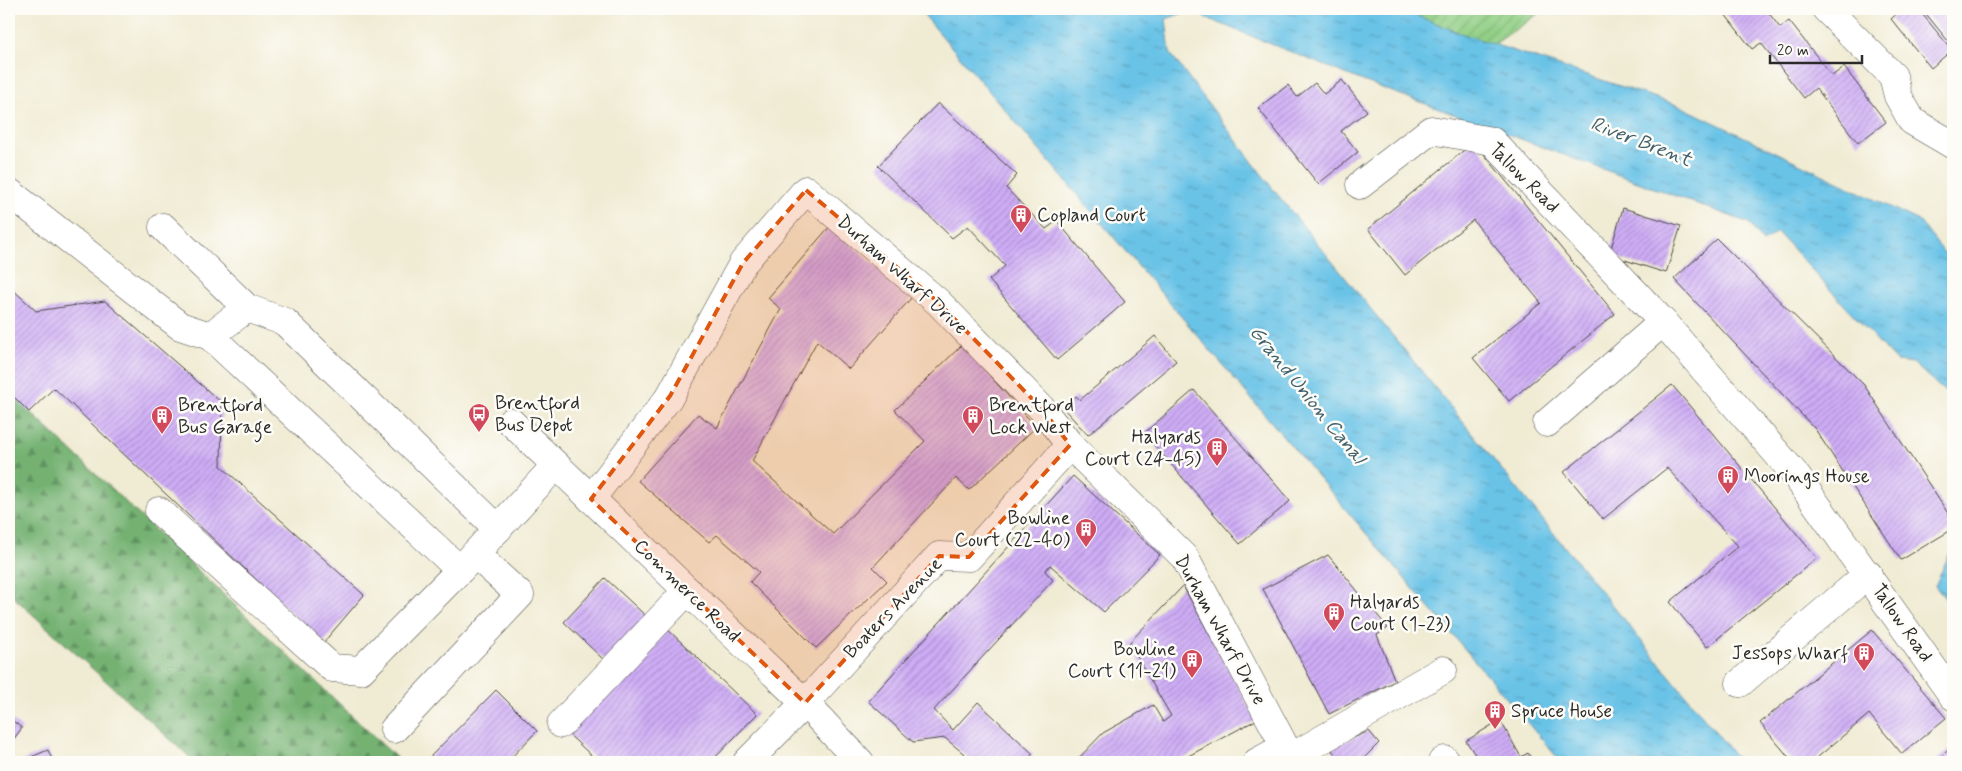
<svg xmlns="http://www.w3.org/2000/svg" width="1962" height="771" viewBox="0 0 1962 771" font-family="Mynerve,sans-serif">
<style>
.forest{fill:url(#forest-firs);stroke:#506e4e}
.garden{fill:url(#garden-furrows);stroke:#5e7d58}
.water{fill:url(#water-ripples);stroke:#4a7789}
.building{fill:url(#building-hatch)}
.lines{fill:none;stroke-linecap:round;stroke-linejoin:round}
.minor-casing{stroke:#494844;stroke-width:29}
.minor{stroke:#fff;stroke-width:28}
.marked{fill:#df570e;fill-opacity:0.2;stroke:#df570e;stroke-width:4;stroke-dasharray:10 6;stroke-linejoin:round}
.labels{text-anchor:middle;dominant-baseline:central;stroke-width:5;stroke-linejoin:round;paint-order:stroke}
.street-label{font-size:19px;fill:#2b2b2b;stroke:#fdfcf7}
.poi-label{font-size:19px;fill:#2b2b2b;stroke:#fdfcf7;text-anchor:start}
.water-label{font-size:20px;font-style:italic;fill:#41606d;stroke:#fdfcf7}
</style>
<defs>
<pattern id="forest-firs" width="22" height="20" patternUnits="userSpaceOnUse" patternTransform="scale(1.25)"><rect width="22" height="20" fill="#74b272"/><path d="M5 1l3.5 6h-7zM16 11l3.5 6h-7z" fill="#5f915e"/></pattern>
<pattern id="garden-furrows" width="10" height="10" patternUnits="userSpaceOnUse" patternTransform="scale(1.25)"><rect width="10" height="10" fill="#91cf85"/><path d="M-1 1l2-2M0 10L10 0M9 11l2-2" fill="none" stroke="#7db273"/></pattern>
<pattern id="water-ripples" width="26" height="14" patternUnits="userSpaceOnUse" patternTransform="scale(1.25)"><rect width="26" height="14" fill="#69c3e7"/><path d="M2 4q2-2 4 0t4 0M15 11q2-2 4 0t4 0" fill="none" stroke="#579fbb"/></pattern>
<pattern id="building-hatch" width="6" height="6" patternUnits="userSpaceOnUse" patternTransform="scale(1.25)"><rect width="6" height="6" fill="#cfadf7"/><path d="M-1 1l2-2M0 6l6-6M5 7l2-2" fill="none" stroke="#a88dc8"/></pattern>
</defs>
<rect width="100%" height="100%" fill="#fdfcf7"/>
<filter id="ink" filterUnits="userSpaceOnUse"><feTurbulence type="fractalNoise" baseFrequency=".02" numOctaves="2"/><feDisplacementMap in="SourceGraphic" scale="10" xChannelSelector="R" yChannelSelector="G"/><feConvolveMatrix kernelMatrix="1 2 1 2 8 2 1 2 1" color-interpolation-filters="sRGB"/></filter>
<filter id="wash" filterUnits="userSpaceOnUse"><feTurbulence type="fractalNoise" baseFrequency=".0096" numOctaves="4" result="noise"/><feDisplacementMap in="SourceGraphic" scale="20" xChannelSelector="R" yChannelSelector="G"/><feGaussianBlur stdDeviation="1.12" result="paint"/><feColorMatrix in="noise" values="0 0 0 0 0 0 0 0 0 0 0 0 0 0 0 0 0 1.4 0 .05"/><feComposite in="paint" operator="in"/></filter>
<g filter="url(#wash)">
<rect width="100%" height="100%" fill="#f0ebd3"/>
<path class="forest" d="M9 392 401 762H195L9 593Z"/>
<path class="garden" d="M1378 9H1545L1486 50Z"/>
<g class="water">
<path d="M919 9H1400L1460 33 1680 106 1919 221 1953 264V399L1913 363 1896 361 1777 232 1763 242 1749 223 1363 81 1189 11 1166 19 1170 53 1273 189 1740 762H1561Z"/>
<path d="M1953 546V608L1935 586Z"/>
</g>
<g id="blocks">
<g class="building">
<path d="M1721 9H1766L1780 28 1789 21 1832 76 1844 67 1886 122 1858 143 1816 88 1804 98 1761 43 1752 49Z"/>
<path d="M1898 9H1918L1952 50 1931 68 1891 19 1900 11Z"/>
<path d="M1922 9H1953V47Z"/>
<path d="M1342 80 1367 111 1341 131 1358 152 1318 184 1258 108 1288 85 1297 97 1315 83 1324 94Z"/>
<path d="M938 103 1017 175 1006 188 1046 229 1057 221 1125 302 1057 360 989 280 1005 266 968 226 952 238 878 166Z"/>
<path d="M1474 142 1615 314 1509 401 1473 358 1541 303 1473 220 1405 275 1368 229Z"/>
<path d="M1623 208 1681 226 1666 273 1609 255Z"/>
<path d="M830 226 912 297 849 369 817 341 752 461 833 534 925 441 895 410 962 345 1036 427 969 490 956 478 873 567 887 581 816 648 750 582 759 572 717 535 709 542 638 481 698 414 717 428 781 309 768 298Z"/>
<path d="M1717 239 1864 385 1953 521V529L1901 560 1815 429 1674 279Z"/>
<path d="M9 286 36 311 105 301 222 403 221 466 364 595 323 643 54 388 29 412 9 392V350L11 347 9 344Z"/>
<path d="M1155 336 1176 361 1088 435 1063 408 1076 396 1080 400Z"/>
<path d="M1672 385 1817 558 1707 647 1670 602 1738 546 1667 468 1603 519 1564 472Z"/>
<path d="M1194 390 1290 501 1240 544 1144 433Z"/>
<path d="M1073 476 1160 555 1104 612 1050 565 1045 571 1053 580 934 710 953 730 978 702 1033 754 1025 762H965L969 758 945 738 913 742 868 701Z"/>
<path d="M1328 555 1388 628 1377 635 1395 681 1329 714 1263 589Z"/>
<path d="M605 578 648 618 606 662 564 622Z"/>
<path d="M1183 586 1256 720 1177 762H1075L1103 733 1153 705 1163 722 1171 716 1129 643Z"/>
<path d="M664 626 757 714 711 762H588L593 757 564 730Z"/>
<path d="M1872 630 1946 718 1902 754 1869 714 1812 762H1793L1760 723Z"/>
<path d="M496 690 537 731 507 762H425Z"/>
<path d="M9 718 22 728 9 745Z"/>
<path d="M1500 720 1521 757 1528 753 1534 762H1480L1466 741Z"/>
<path d="M1369 731 1379 743 1360 762H1344L1332 751 1337 745Z"/>
<path d="M1951 748 1953 750V762H1934Z"/>
<path d="M48 750 53 762H19Z"/>
</g>
</g>
</g>
<g filter="url(#ink)">
<use href="#blocks" fill-opacity="0" stroke="#494844" stroke-width="1"/>
<g class="lines">
<g class="minor-casing">
<g id="minor">
<path d="M1826 9 1893 76 1898 96 1912 121 1953 145"/>
<path d="M1360 185 1431 130 1492 141 1663 322 1794 473 1953 696"/>
<path d="M9 192 180 326 210 336 460 570 556 465"/>
<path d="M163 227 247 308 285 322 498 529"/>
<path d="M210 336 247 308"/>
<path d="M511 422 805 703 860 762"/>
<path d="M1547 423 1663 322"/>
<path d="M591 499 670 396 743 263 806 190 938 302 1042 409 1070 445 1185 558 1285 747 1304 762"/>
<path d="M159 511 332 668 361 670 460 570"/>
<path d="M1740 683 1868 574"/>
<path d="M561 724 687 591"/>
<path d="M394 729 520 595 475 554"/>
<path d="M1295 755 1443 670"/>
<path d="M747 762 805 703 939 556 969 557 1070 445"/>
<path d="M1257 762 1285 747"/>
<path d="M1442 762 1445 760"/>
</g>
</g>
<use href="#minor" class="minor"/>
</g>
</g>
<path class="marked" d="M806 190 938 302 1042 409 1070 445 969 557 939 556 805 703 591 499 670 396 743 263Z"/>
<defs>
<g id="building-pin" transform="scale(1.125)"><path d="M0 17L-7.5 6A9.5 9.5 0 1 1 7.5 6Z" fill="#d1495b" stroke="#fdfcf7"/><path d="M-4-6H4V6H1V3H-1V6H-4ZM-2.5-4.3h1.7v1.8h-1.7ZM.8-4.3h1.7v1.8H.8ZM-2.5-1h1.7V.8h-1.7ZM.8-1h1.7V.8H.8Z" fill="#fff"/></g>
<g id="bus-pin" transform="scale(1.125)"><path d="M0 17L-7.5 6A9.5 9.5 0 1 1 7.5 6Z" fill="#d1495b" stroke="#fdfcf7"/><path d="M-5-6H5V4H4V6H2V4H-2V6H-4V4H-5ZM-3.5-4V0h7V-4ZM-3.5 1.2v1.5H-2V1.2ZM2 1.2v1.5H3.5V1.2Z" fill="#fff"/></g>
</defs>
<g fill-rule="evenodd">
<use href="#building-pin" x="1021" y="215"/>
<use href="#bus-pin" x="479" y="414"/>
<use href="#building-pin" x="162" y="416"/>
<use href="#building-pin" x="973" y="416"/>
<use href="#building-pin" x="1217" y="448"/>
<use href="#building-pin" x="1728" y="476"/>
<use href="#building-pin" x="1086" y="529"/>
<use href="#building-pin" x="1334" y="613"/>
<use href="#building-pin" x="1864" y="653"/>
<use href="#building-pin" x="1192" y="660"/>
<use href="#building-pin" x="1495" y="711"/>
</g>
<g class="labels">
<g class="street-label">
<text transform="translate(1524 178) rotate(45)">Tallow Road</text>
<text transform="translate(902 275) rotate(42)">Durham Wharf Drive</text>
<text transform="translate(687 591) rotate(44)">Commerce Road</text>
<text transform="translate(893 608) rotate(-46)">Boaters Avenue</text>
<text transform="translate(1902 623) rotate(55)">Tallow Road</text>
<text transform="translate(1220 630) rotate(61)">Durham Wharf Drive</text>
</g>
<g class="poi-label">
<text x="1037" y="215">Copland Court</text>
<text x="495" y="403">Brentford<tspan x="495" dy="22">Bus Depot</tspan></text>
<text x="178" y="405">Brentford<tspan x="178" dy="22">Bus Garage</tspan></text>
<text x="989" y="405">Brentford<tspan x="989" dy="22">Lock West</tspan></text>
<text x="1201" y="437" text-anchor="end">Halyards<tspan x="1201" dy="22">Court (24-45)</tspan></text>
<text x="1744" y="476">Moorings House</text>
<text x="1070" y="518" text-anchor="end">Bowline<tspan x="1070" dy="22">Court (22-40)</tspan></text>
<text x="1350" y="602">Halyards<tspan x="1350" dy="22">Court (1-23)</tspan></text>
<text x="1176" y="649" text-anchor="end">Bowline<tspan x="1176" dy="22">Court (11-21)</tspan></text>
<text x="1848" y="653" text-anchor="end">Jessops Wharf</text>
<text x="1511" y="711">Spruce House</text>
</g>
<g class="water-label">
<text transform="translate(1641 142) rotate(21)">River Brent</text>
<text transform="translate(1307 395) rotate(51)">Grand Union Canal</text>
</g>
</g>
<rect width="1962" height="771" fill="none" stroke="#fdfcf7" stroke-width="30"/>
<path d="M1770 55v8h92v-8" fill="none" stroke="#2b2b2b" stroke-width="2.5"/>
<text x="1777" y="55" font-size="15" fill="#2b2b2b" stroke="#fdfcf7" stroke-width="4" paint-order="stroke">20 m</text>
</svg>
